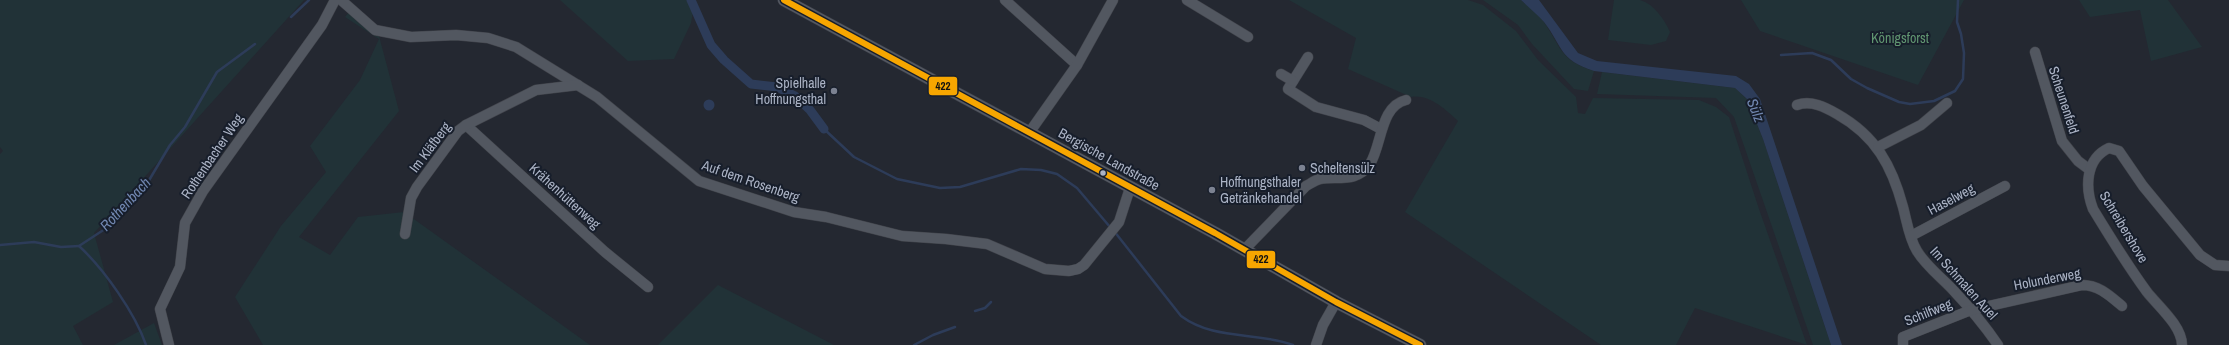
<svg xmlns="http://www.w3.org/2000/svg" width="2229" height="345" viewBox="0 0 2229 345" font-family="'Archivo Narrow',sans-serif">
<style>
.green{fill:#213237}
.water{fill:#2d3c59}
.lines{fill:none;stroke-linecap:round;stroke-linejoin:round}
.stream{stroke:#2d3c59;stroke-width:2.5}
.canal{stroke:#2d3c59;stroke-width:9}
.minor-casing{stroke:#40434a;stroke-width:11}
.major-casing{stroke:#41454e;stroke-width:13}
.minor{stroke:#525760;stroke-width:10}
.major{stroke:#555962;stroke-width:12}
.bus-1-casing{stroke:#171e2b;stroke-width:9}
.bus-1{stroke:#f7a600;stroke-width:6}
.poi-dot{fill:#7c8291;stroke:#171e2b;stroke-width:1.5}
.bus-dot{fill:#abb3c5;stroke:#171e2b;stroke-width:1.5}
.labels{text-anchor:middle;dominant-baseline:central;stroke-width:4;stroke-linejoin:round;paint-order:stroke}
.park-label{font-size:14px;fill:#619671;stroke:#171e2b}
.poi-label{font-size:14px;fill:#abb3c5;stroke:#171e2b;text-anchor:start}
.street-label{font-size:14px;fill:#abb3c5;stroke:#171e2b}
.water-label{font-size:15px;font-style:italic;fill:#7187b0;stroke:#171e2b}
.line-badge{stroke:#171e2b;stroke-width:1.5}
.pale-badge-label{font-size:11px;text-anchor:middle;font-weight:bold;fill:#111}
</style>
<rect width="100%" height="100%" fill="#242831"/>
<g class="green">
<path d="M0 0H304L94 233 113 302 73 326 83 345H0V154L3 151 0 147Z"/>
<path d="M560 0H695L691 23 674 59 628 61Z"/>
<path d="M1289 0H1468L1483 5 1516 31 1538 60 1576 97 1578 113 1585 114 1593 98 1699 100 1716 107 1729 117 1759 209 1807 345 1695 308 1676 345H1601L1405 212 1458 121C1445 109 1429 94 1411 97L1348 69 1356 38Z"/>
<path d="M1483 0H1521C1528 7 1538 14 1544 22 1562 49 1560 60 1594 71L1588 91 1574 89 1532 44 1518 25Z"/>
<path d="M1614 0C1621 0 1632 0 1640 0 1654 4 1664 19 1670 32L1666 41 1651 45 1608 40Z"/>
<path d="M1741 0H1964L1918 85 1760 31Z"/>
<path d="M2079 0H2168L2202 47 2151 61 2140 10 2090 17Z"/>
<path d="M350 11 379 36 399 111 299 237 330 255 358 217 404 212 590 345H263L235 297 281 226 326 172 310 146 360 80 379 39 345 17Z"/>
<path d="M1602 72 1735 88 1747 99 1763 139 1831 345H1813L1734 117 1716 98 1597 94Z"/>
<path d="M718 285 834 345H658Z"/>
<path d="M154 323 162 345H114Z"/>
</g>
<g class="water">
<path d="M1521 0H1539L1578 53 1597 61 1736 76 1749 84 1760 99 1842 345H1831L1763 139 1747 99 1735 88 1594 71C1558 59 1564 48 1544 22 1537 14 1528 7 1521 0Z"/>
<circle cx="709" cy="105" r="5.5"/>
</g>
<g class="lines">
<g class="stream">
<path d="M291 17 309 0"/>
<path d="M1781 55 1812 53 1831 60 1851 79 1867 88 1899 102 1910 104 1934 101 1955 91 1963 79 1964 53 1961 34 1957 22 1958 0"/>
<path d="M824 129 854 157 897 179 940 188 960 187 1021 169 1041 170 1057 174 1077 188 1110 227"/>
<path d="M1114 231 1181 316C1215 341 1255 331 1293 345"/>
<path d="M0 245 34 242 61 247 79 246"/>
<path d="M975 311 985 308 991 302"/>
<path d="M146 345C135 313 104 269 79 246L108 227 131 198 148 182 170 145 185 127 217 72 255 44"/>
<path d="M914 345 933 335 955 327"/>
</g>
<path class="canal" d="M691 0 711 45 724 60 751 84 777 87 795 96 810 110 824 129"/>
<g class="minor-casing">
<g id="minor">
<path d="M341 0 375 30 411 37 456 35 488 38 516 47 597 97 699 181 794 212 826 217 902 236 946 239 987 244 1045 269 1069 271 1078 269 1084 265 1119 222 1130 188"/>
<path d="M1005 0 1077 65"/>
<path d="M1187 0 1248 37"/>
<path d="M2035 52 2062 141 2078 161 2090 170"/>
<path d="M1308 57 1288 89 1316 107 1364 120 1381 129"/>
<path d="M1281 74 1293 81"/>
<path d="M1797 105C1811 100 1825 107 1837 114 1876 136 1892 166 1903 207 1907 222 1909 238 1917 251 1926 266 1942 278 1954 291 1970 308 1985 326 1998 345"/>
<path d="M466 125 605 252 648 287"/>
<path d="M1029 133 1077 65 1113 0"/>
<path d="M1878 147 1921 125 1947 103"/>
<path d="M405 234 411 198 417 187 458 131 466 125 536 90 578 85"/>
<path d="M1911 236 2005 186"/>
<path d="M1244 250 1306 186C1310 184 1315 180 1320 179 1338 176 1357 183 1370 164 1382 145 1380 106 1406 100"/>
<path d="M169 345 160 309 180 267 185 223 203 191 322 25 335 0"/>
<path d="M1316 345 1323 325 1336 302"/>
<path d="M1903 345V337L1971 310 2082 285C2099 285 2110 296 2122 306"/>
<path d="M2182 345C2182 326 2158 306 2147 292 2128 266 2110 237 2093 209 2085 188 2085 159 2109 148L2119 151 2143 186 2200 255 2215 265 2229 266"/>
</g>
</g>
<g class="major-casing">
<path id="major" d="M784 0 1215 233 1336 302 1420 345"/>
</g>
<use href="#minor" class="minor"/>
<use href="#major" class="major"/>
<g class="bus-1-casing">
<path id="bus-1" d="M784 0 1215 233 1336 302 1420 345"/>
</g>
<use href="#bus-1" class="bus-1"/>
</g>
<g class="poi-dot">
<circle cx="834" cy="91" r="4"/>
<circle cx="1302" cy="168" r="4"/>
<circle cx="1212" cy="190" r="4"/>
</g>
<circle class="bus-dot" cx="1103" cy="173" r="3.5"/>
<g class="labels">
<g class="park-label">
<text x="1900" y="38">Königsforst</text>
</g>
<g class="poi-label">
<text x="826" y="83" text-anchor="end">Spielhalle<tspan x="826" dy="16">Hoffnungsthal</tspan></text>
<text x="1310" y="168">Scheltensülz</text>
<text x="1220" y="182">Hoffnungsthaler<tspan x="1220" dy="16">Getränkehandel</tspan></text>
</g>
<g class="street-label">
<text transform="translate(2064 100) rotate(72)">Scheunenfeld</text>
<text transform="translate(430 147) rotate(-53)">Im Kläfberg</text>
<text transform="translate(212 156) rotate(-56)">Rothenbacher Weg</text>
<text transform="translate(1109 159) rotate(29)">Bergische Landstraße</text>
<text transform="translate(751 181) rotate(19)">Auf dem Rosenberg</text>
<text transform="translate(565 196) rotate(42)">Krähenhüttenweg</text>
<text transform="translate(1951 199) rotate(-28)">Haselweg</text>
<text transform="translate(2124 227) rotate(59)">Schreibershove</text>
<text transform="translate(2047 279) rotate(-11)">Holunderweg</text>
<text transform="translate(1964 283) rotate(48)">Im Schmalen Auel</text>
<text transform="translate(1928 312) rotate(-22)">Schilfweg</text>
</g>
<g class="water-label">
<text transform="translate(1756 110) rotate(68)">Sülz</text>
<text transform="translate(125 204) rotate(-47)">Rothenbach</text>
</g>
</g>
<g class="line-badge">
<rect x="928" y="76" width="30" height="20" rx="4" fill="#f7a600"/>
<rect x="1246" y="250" width="30" height="19" rx="4" fill="#f7a600"/>
</g>
<g class="pale-badge-label">
<text x="943" y="90">422</text>
<text x="1261" y="263">422</text>
</g>
</svg>
